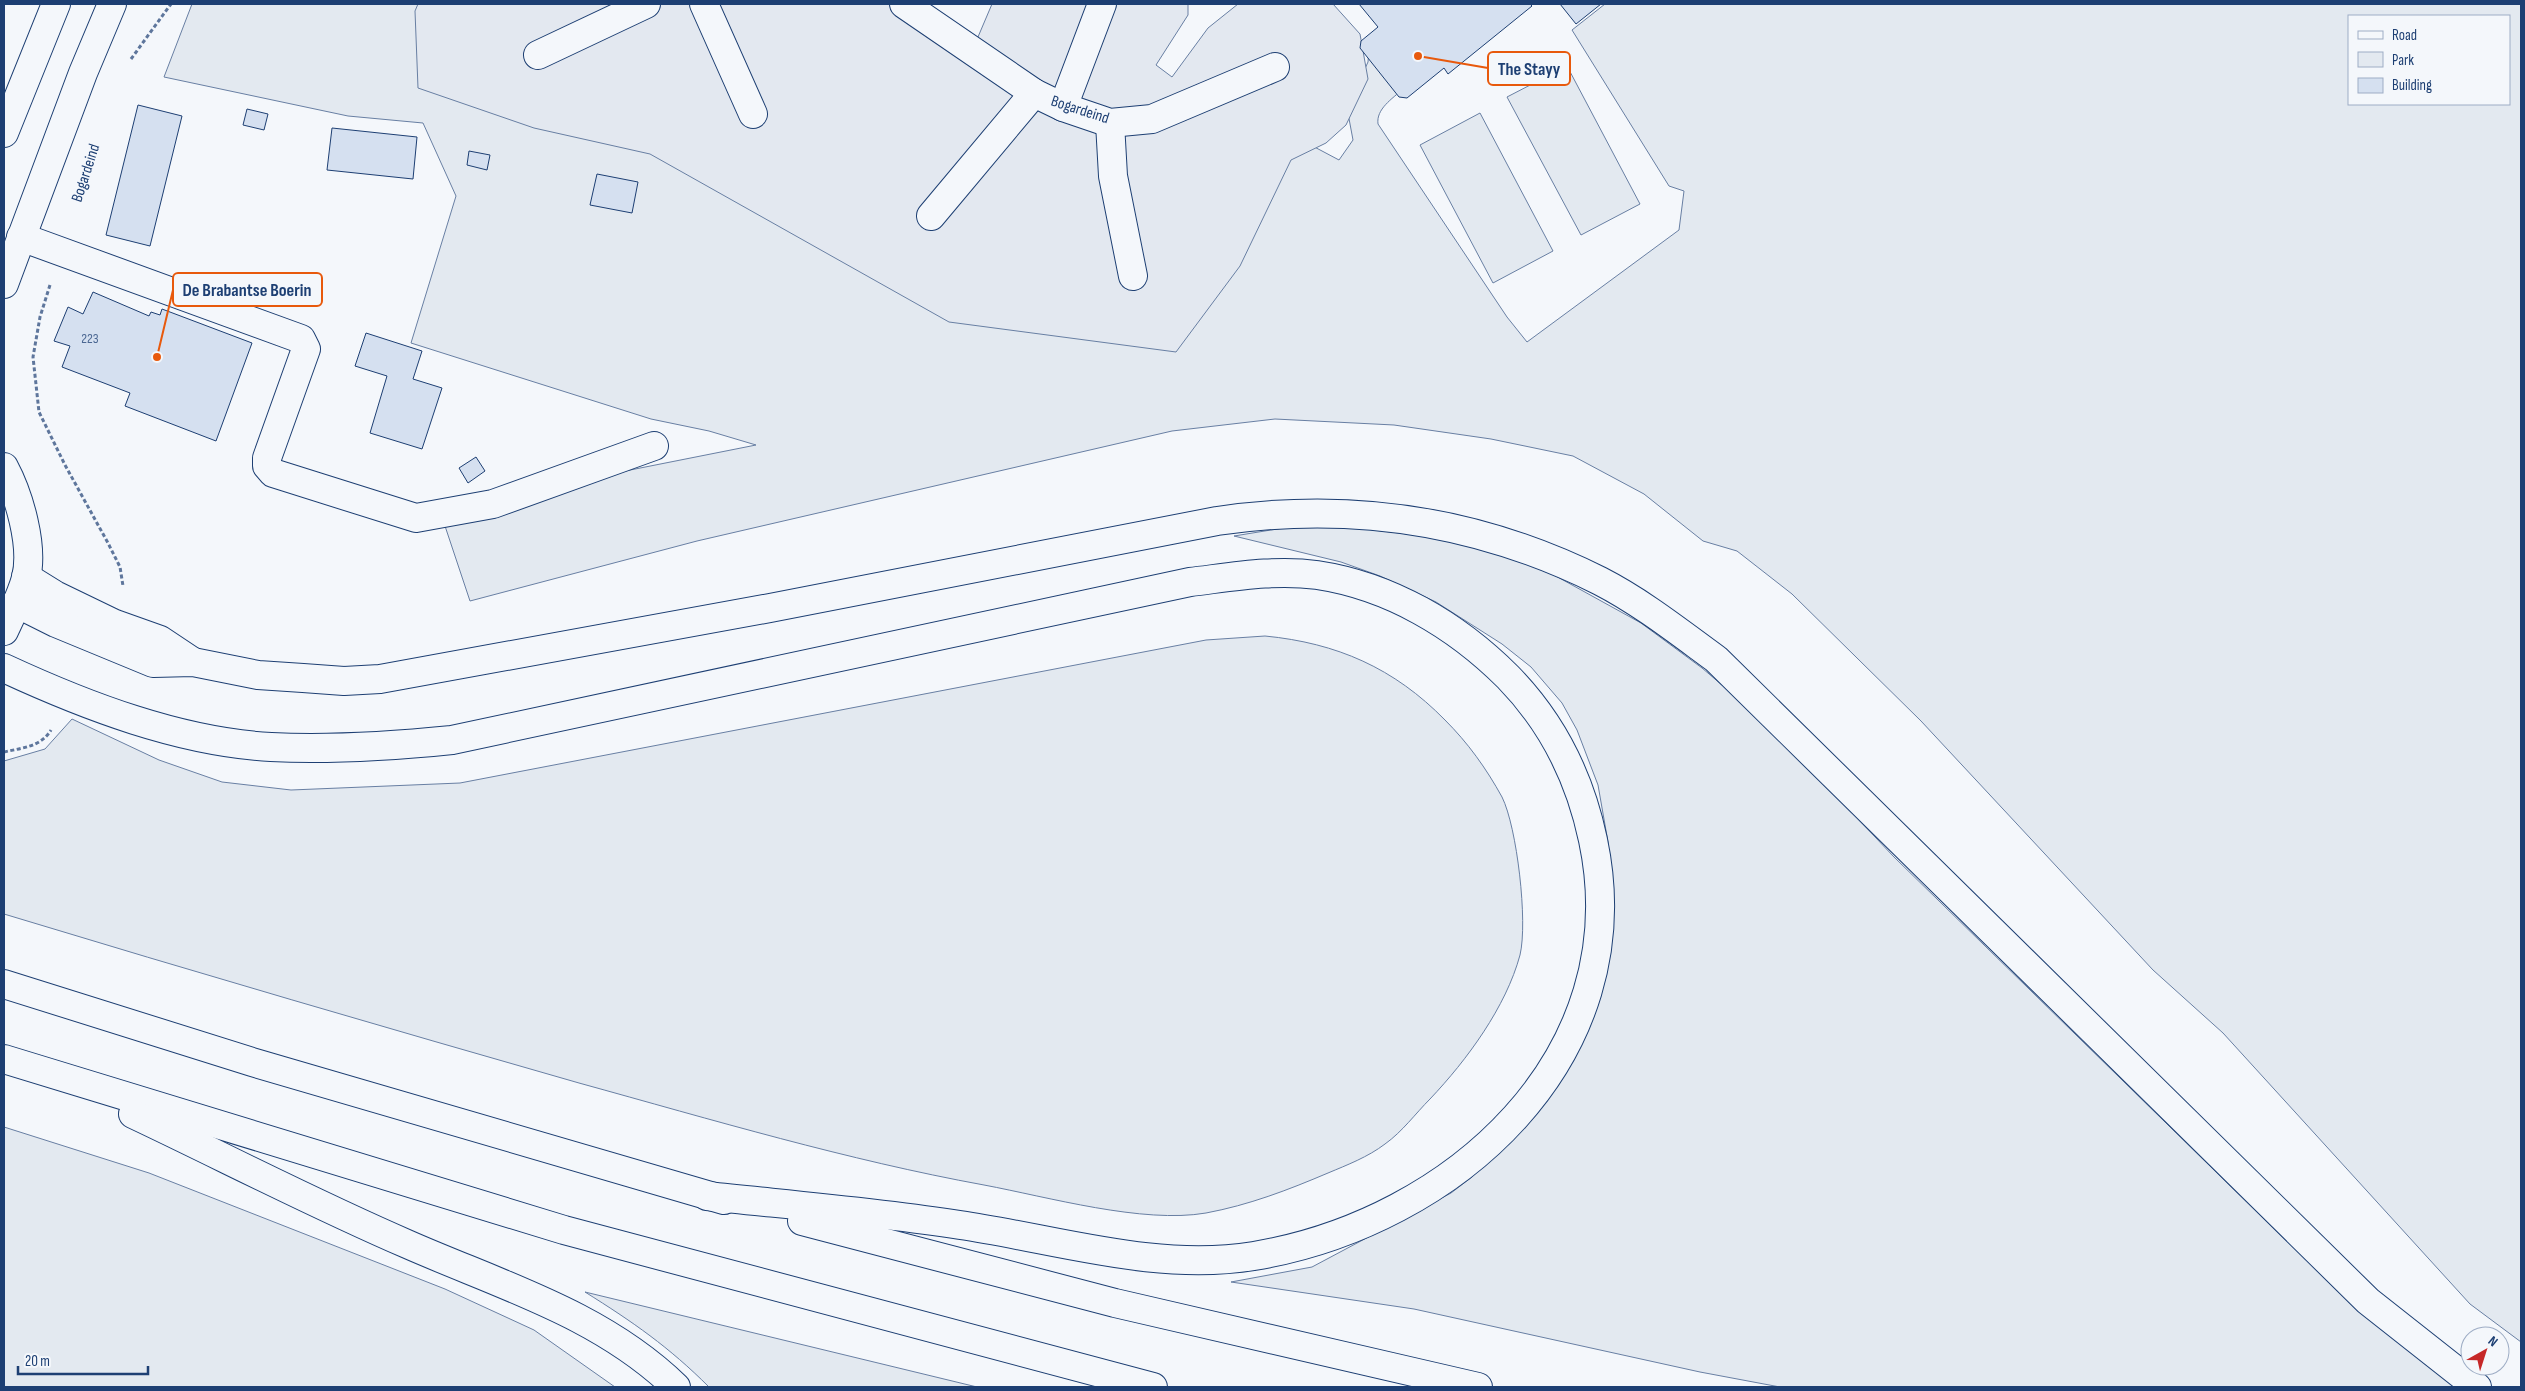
<svg xmlns="http://www.w3.org/2000/svg" width="2525" height="1391" viewBox="0 0 2525 1391" font-family="'Sofia Sans Condensed',sans-serif">
<style>
.green{fill:#e3e9f0;stroke:#687fa3;fill-rule:evenodd}
.parking{fill:#e3e8f0;stroke:#687fa3}
.building{fill:#d5e0f0;stroke:#1d3f73}
.lines{fill:none;stroke-linecap:round;stroke-linejoin:round}
.minor-casing{stroke:#1d3f73;stroke-width:30}
.major-casing{stroke:#1d3f73;stroke-width:30}
.highway-casing{stroke:#1d3f73;stroke-width:30}
.path{stroke:#5e769c;stroke-width:3;stroke-dasharray:4 2.5;stroke-linecap:butt}
.minor{stroke:#f4f7fb;stroke-width:28}
.major{stroke:#f4f7fb;stroke-width:28}
.highway{stroke:#f4f7fb;stroke-width:28}
.labels{text-anchor:middle;dominant-baseline:central;stroke-width:4;stroke-linejoin:round;paint-order:stroke}
.number-label{font-size:14px;fill:#4b6792}
.street-label{font-size:16px;fill:#1d3f73;stroke:#f4f7fb}
.leader{fill:none;stroke:#e8590c;stroke-width:2}
.callout-dot{fill:#e8590c;stroke:#f4f7fb;stroke-width:2}
.callout{fill:#f4f7fb;stroke:#e8590c;stroke-width:2}
.callout-label{font-size:18px;text-anchor:middle;font-weight:bold;fill:#1d3f73}
</style>
<rect width="100%" height="100%" fill="#f4f7fb"/>
<g class="green">
<path d="M192 4H663L1290 134 1339 160 1353 140 1347 108 1368 62 1370 36 1403 89C1392 99 1376 109 1378 124L1507 317 1527 342 1679 230 1684 191 1669 186 1572 30 1605 4H2521V1342L2470 1304 2223 1033 2153 970 1921 721 1792 594 1737 551 1703 541 1644 494 1573 456 1491 439 1394 425 1275 419 1172 431 697 541 470 601 439 508 756 445 709 431 651 419 411 343 456 196 423 123 348 116 164 77ZM2349 16H2509V104H2349Z"/>
<path d="M1567 66 1640 204 1581 235 1507 97Z"/>
<path d="M1480 113 1553 251 1493 283 1420 145Z"/>
<path d="M1314 523 1425 536 1484 547 1554 575 1641 623 1702 668 1768 724 1894 857 2344 1297 2458 1387H1780L1700 1372 1414 1309 1231 1282 1312 1267 1451 1193 1472 1177 1514 1132 1604 966 1612 936 1608 842 1598 785 1577 730 1562 703 1531 667 1502 644 1436 602 1380 576 1341 562 1234 536Z"/>
<path d="M1265 636C1337 643 1394 668 1445 720 1468 743 1486 768 1502 797 1517 827 1528 922 1520 955 1506 1007 1467 1060 1430 1099 1416 1113 1402 1132 1385 1144 1368 1157 1347 1165 1328 1173 1288 1190 1249 1205 1206 1213 1143 1224 1048 1197 984 1185 847 1160 713 1120 579 1083 387 1028 195 972 4 914V761L45 749 72 719 159 760 222 782 291 790 460 783 1206 640Z"/>
<path d="M4 1127 149 1173 445 1289 534 1330 615 1387H4Z"/>
<path d="M585 1292 977 1387H709C669 1347 633 1322 585 1292Z"/>
</g>
<path class="parking" d="M418 4H911L975 44 992 4H1188V15L1156 65 1172 77 1208 28 1238 4H1333L1360 34 1368 79 1346 125 1326 143 1291 160 1240 266 1176 352 949 322 650 154 534 128 418 88 415 11Z"/>
<g class="building">
<path d="M1359 4H1530L1532 6 1448 74 1444 68 1407 98 1399 97 1360 48 1361 41 1378 27Z"/>
<path d="M1560 4H1601L1576 24Z"/>
<path d="M138 105 182 116 150 246 106 235Z"/>
<path d="M247 109 268 114 264 130 243 125Z"/>
<path d="M332 128 417 137 413 179 327 170Z"/>
<path d="M469 151 490 155 487 170 467 165Z"/>
<path d="M597 174 638 182 632 213 590 205Z"/>
<path d="M93 292 149 316 151 312 160 315 162 309 252 343 216 441 125 406 130 393 62 367 70 346 54 341 68 307 83 314Z"/>
<path d="M366 333 422 351 413 379 442 388 422 449 370 433 387 376 355 366Z"/>
<path d="M476 457 485 471 468 483 459 468Z"/>
</g>
<g class="lines">
<g class="minor-casing">
<g id="minor">
<path d="M704 4 753 114"/>
<path d="M904 4 1034 93 1063 107 1110 123 1152 119 1275 67"/>
<path d="M538 55 646 4"/>
<path d="M1063 107 1102 4"/>
<path d="M1110 123 1113 176 1133 276"/>
<path d="M931 216 1034 93"/>
<path d="M21 237 301 339 306 349 267 458V466L273 473 416 518 493 504 654 446"/>
</g>
</g>
<g class="major-casing">
<g id="major">
<path d="M4 133 56 4"/>
<path d="M4 284 83 73 112 4"/>
<path d="M4 467C19 495 34 546 26 578 21 596 12 614 4 631"/>
</g>
</g>
<g class="highway-casing">
<g id="highway">
<path d="M26 577 55 595 115 624 160 640 193 662"/>
<path d="M16 603 56 623 153 663 193 662 258 675 303 678 344 681 380 679 770 608 1217 521C1351 501 1478 520 1600 581 1641 602 1679 632 1716 659L2368 1301 2477 1387"/>
<path d="M4 668C86 706 180 742 271 747 332 750 392 746 452 740L1190 582C1232 577 1275 569 1317 575 1390 586 1456 625 1508 677 1552 722 1580 778 1593 840 1639 1057 1453 1223 1254 1256 1156 1272 1056 1239 960 1225 876 1212 791 1205 707 1196"/>
<path d="M4 984 252 1062 724 1200"/>
<path d="M4 1059 564 1230 1153 1387"/>
<path d="M133 1114C224 1157 314 1204 407 1244 500 1285 601 1314 676 1387"/>
<path d="M802 1221 1115 1303 1478 1387"/>
</g>
</g>
<g class="path">
<path d="M131 59 171 4"/>
<path d="M50 285 40 317 33 357 39 412 65 465 108 543 120 567 123 586"/>
<path d="M4 752C21 748 41 747 51 730"/>
</g>
<use href="#minor" class="minor"/>
<use href="#major" class="major"/>
<use href="#highway" class="highway"/>
</g>
<g class="labels">
<g class="number-label">
<text x="90" y="338">223</text>
</g>
<g class="street-label">
<text transform="translate(1080 110) rotate(18)">Bogardeind</text>
<text transform="translate(86 173) rotate(-72)">Bogardeind</text>
</g>
</g>
<path class="leader" d="M1418 56L1488 68M157 357L173 290"/>
<g class="callout-dot">
<circle cx="1418" cy="56" r="5"/>
<circle cx="157" cy="357" r="5"/>
</g>
<g class="callout">
<rect x="1488" y="52" width="82" height="33" rx="5"/>
<rect x="173" y="273" width="149" height="33" rx="5"/>
</g>
<g class="callout-label">
<text x="1529" y="75">The Stayy</text>
<text x="247" y="296">De Brabantse Boerin</text>
</g>
<rect width="2525" height="1391" fill="none" stroke="#1d3f73" stroke-width="10"/>
<rect x="2348" y="15" width="162" height="90" fill="#f4f7fb" stroke="#9eadc5"/>
<rect x="2358" y="31" width="25" height="8" fill="#f4f7fb" stroke="#9eadc5"/>
<text x="2392" y="40" font-size="15" fill="#1d3f73">Road</text>
<rect x="2358" y="52" width="25" height="15" fill="#e3e9f0" stroke="#9eadc5"/>
<text x="2392" y="65" font-size="15" fill="#1d3f73">Park</text>
<rect x="2358" y="78" width="25" height="15" fill="#d5e0f0" stroke="#9eadc5"/>
<text x="2392" y="90" font-size="15" fill="#1d3f73">Building</text>
<g transform="translate(2485 1351) rotate(39)"><circle r="24" fill="#f4f7fb" stroke="#9eadc5"/>
<path d="M0-4L9 19L0 12L-9 19Z" fill="#c62828"/>
<text y="-8" font-size="14" font-weight="bold" text-anchor="middle" fill="#1d3f73">N</text>
</g>
<path d="M18 1366v8h130v-8" fill="none" stroke="#1d3f73" stroke-width="2.5"/>
<text x="25" y="1366" font-size="15" fill="#1d3f73" stroke="#f4f7fb" stroke-width="4" paint-order="stroke">20 m</text>
</svg>
